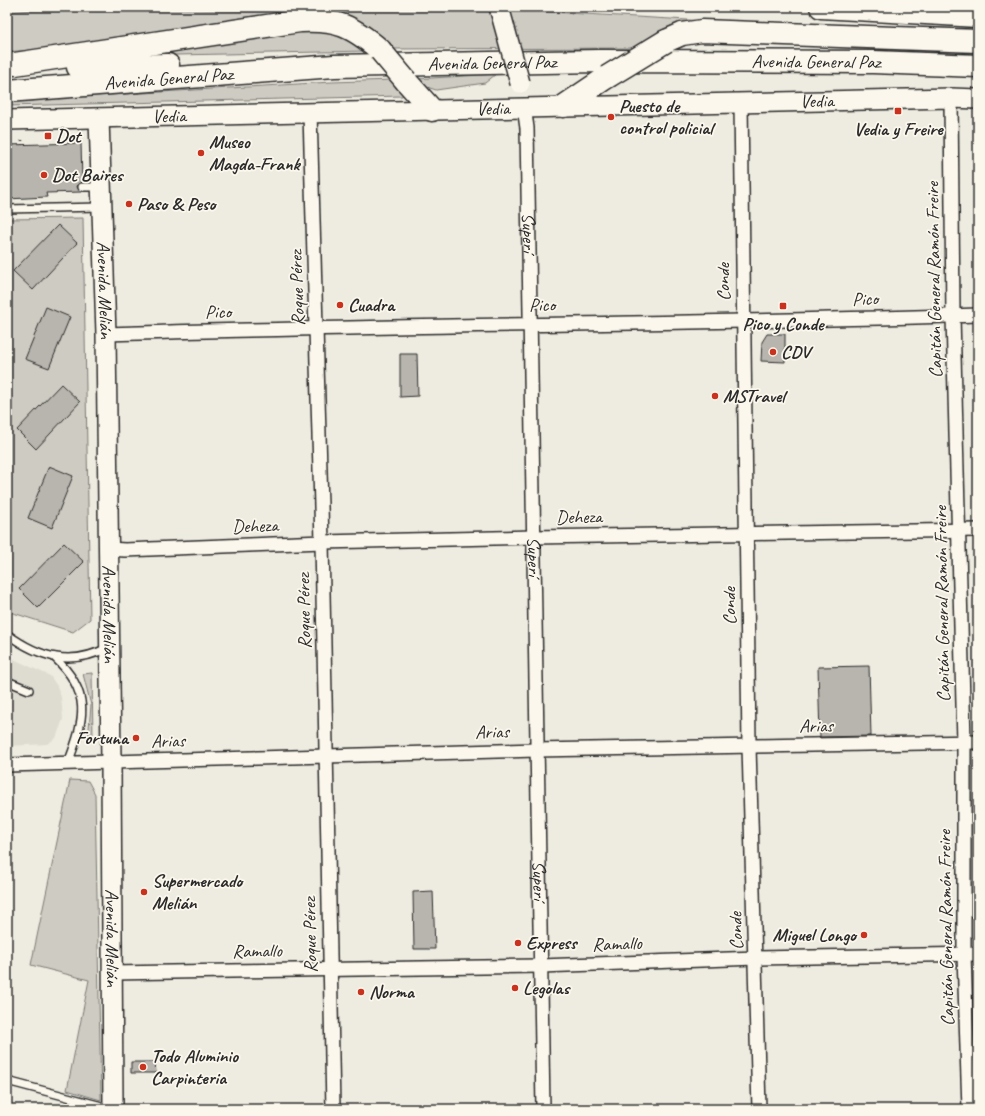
<svg xmlns="http://www.w3.org/2000/svg" width="985" height="1116" viewBox="0 0 985 1116" font-family="Caveat,sans-serif">
<style>
.built{fill:#dedbd1}
.green{fill:#cecbc2;stroke:#7c7b76}
.building{fill:#b8b5ae;stroke:#2b2b2b}
.lines{fill:none;stroke-linecap:round;stroke-linejoin:round}
.lane-casing{stroke:#2b2b2b;stroke-width:10}
.street-casing{stroke:#2b2b2b;stroke-width:16}
.secondary-casing{stroke:#2b2b2b;stroke-width:22}
.highway-casing{stroke:#2b2b2b;stroke-width:25}
.path{stroke:#2b2b2b;stroke-width:2.5;stroke-dasharray:1 3;stroke-linecap:butt}
.lane{stroke:#fbf7ec;stroke-width:7}
.street{stroke:#fbf7ec;stroke-width:13}
.secondary{stroke:#fbf7ec;stroke-width:19}
.highway{stroke:#fbf7ec;stroke-width:22}
.secondary-bridge-casing{stroke:#2b2b2b;stroke-width:22;stroke-linecap:butt}
.highway-bridge-casing{stroke:#2b2b2b;stroke-width:25;stroke-linecap:butt}
.secondary-bridge{stroke:#fbf7ec;stroke-width:19}
.highway-bridge{stroke:#fbf7ec;stroke-width:22}
.poi-dot{fill:#c8321e;stroke:#fbf7ec;stroke-width:1.5}
.labels{text-anchor:middle;dominant-baseline:central;stroke-width:3.5;stroke-linejoin:round;paint-order:stroke}
.street-label{font-size:19px;fill:#2b2b2b;stroke:#fbf7ec}
.poi-label{font-size:19px;font-weight:bold;fill:#2b2b2b;stroke:#fbf7ec;text-anchor:start}
</style>
<rect width="100%" height="100%" fill="#eeebe0"/>
<filter id="ink" filterUnits="userSpaceOnUse"><feTurbulence type="fractalNoise" baseFrequency=".025" numOctaves="2"/><feDisplacementMap in="SourceGraphic" scale="8" xChannelSelector="R" yChannelSelector="G"/><feConvolveMatrix kernelMatrix="1 2 1 2 8 2 1 2 1" color-interpolation-filters="sRGB"/></filter>
<g filter="url(#ink)">
<path class="built" d="M7 656 50 676 57 686 61 697 63 719 56 738 47 744 7 746Z"/>
<g class="green">
<path d="M77 7H169L246 11 423 7 516 10 722 22 639 48 389 49 358 21 7 52V12Z"/>
<path d="M297 31 336 32 368 51 129 56Z"/>
<path d="M496 74 485 83 436 90 427 87 416 79Z"/>
<path d="M393 80 403 94 402 96 7 106V101L332 82Z"/>
<path d="M83 218 90 619 73 632 7 611V219Z"/>
<path d="M92 673 93 740H88L91 705 83 674Z"/>
<path d="M70 780 88 781 95 794 101 1100 67 1090 89 980 31 965Z"/>
<path d="M66 1103 91 1109H64Z"/>
</g>
<g class="building">
<path d="M81 143 82 182 78 184 77 187 81 192 46 193 47 197 7 199V145Z"/>
<path d="M58 225 77 243 33 290 13 271Z"/>
<path d="M46 307 70 317 49 368 25 359Z"/>
<path d="M767 334H785V362L761 361 762 342Z"/>
<path d="M400 354H417L418 396 400 397Z"/>
<path d="M61 384 80 402 36 449 17 430Z"/>
<path d="M49 466 73 476 52 528 28 518Z"/>
<path d="M64 543 84 562 38 608 19 589Z"/>
<path d="M869 666 871 736 820 737 818 667Z"/>
<path d="M433 891 435 949H414L413 892Z"/>
<path d="M131 1062H155L156 1073H131Z"/>
</g>
<g class="lines">
<g class="lane-casing">
<g id="lane">
<path d="M82 187H100"/>
<path d="M7 209 101 207"/>
<path d="M7 634C40 658 71 667 109 647"/>
<path d="M54 657C92 692 85 719 68 763"/>
<path d="M7 681 29 690"/>
<path d="M7 1081 113 1109"/>
</g>
</g>
<g class="street-casing">
<g id="street">
<path d="M951 98 953 316 964 742V954L969 1109"/>
<path d="M741 103 749 746 759 1109"/>
<path id="s1" d="M524 107 527 128 543 1109"/>
<path d="M310 113 322 542 333 1109"/>
<path d="M106 334C397 324 687 325 978 315"/>
<path d="M109 549 125 550 322 542 534 537 978 530"/>
<path d="M7 765 536 750 978 742"/>
<path d="M113 973 541 966 756 958 978 954"/>
</g>
</g>
<g class="secondary-casing">
<g id="secondary">
<path id="s2" d="M99 118 106 334 111 762 113 1109"/>
<path id="s3" d="M7 120 951 98 978 99"/>
</g>
</g>
<g class="highway-casing">
<g id="highway">
<path d="M821 7 978 16"/>
<path d="M666 41 682 34 702 31 978 41"/>
<path d="M15 64 300 21C337 19 352 26 380 50"/>
<path d="M78 67 168 65"/>
<path d="M406 81 432 110"/>
<path id="s4" d="M7 91 334 66 599 61 873 62 978 66"/>
<path d="M564 106 607 77"/>
</g>
</g>
<path class="path" d="M22 140V145"/>
<use href="#lane" class="lane"/>
<use href="#street" class="street"/>
<use href="#secondary" class="secondary"/>
<use href="#highway" class="highway"/>
<g class="secondary-bridge-casing">
<path id="secondary-bridge" d="M499 7 520 83"/>
</g>
<g class="highway-bridge-casing">
<g id="highway-bridge">
<path d="M380 50 406 81"/>
<path d="M607 77 666 41"/>
</g>
</g>
<use href="#secondary-bridge" class="secondary-bridge"/>
<use href="#highway-bridge" class="highway-bridge"/>
</g>
</g>
<g class="poi-dot">
<rect x="894" y="107" width="8" height="8" rx="2"/>
<circle cx="611" cy="117" r="4"/>
<rect x="44" y="132" width="8" height="8" rx="2"/>
<circle cx="201" cy="153" r="4"/>
<circle cx="44" cy="175" r="4"/>
<circle cx="129" cy="204" r="4"/>
<circle cx="340" cy="305" r="4"/>
<rect x="779" y="302" width="8" height="8" rx="2"/>
<circle cx="773" cy="352" r="4"/>
<circle cx="715" cy="396" r="4"/>
<circle cx="136" cy="738" r="4"/>
<circle cx="144" cy="892" r="4"/>
<circle cx="864" cy="935" r="4"/>
<circle cx="518" cy="943" r="4"/>
<circle cx="515" cy="988" r="4"/>
<circle cx="361" cy="992" r="4"/>
<circle cx="143" cy="1067" r="4"/>
</g>
<g class="labels">
<g class="street-label">
<text stroke="none"><textPath href="#s4" startOffset="810">Avenida General Paz</textPath></text>
<text stroke="none"><textPath href="#s4" startOffset="486">Avenida General Paz</textPath></text>
<text stroke="none"><textPath href="#s4" startOffset="162">Avenida General Paz</textPath></text>
<text stroke="none"><textPath href="#s3" startOffset="810">Vedia</textPath></text>
<text stroke="none"><textPath href="#s3" startOffset="486">Vedia</textPath></text>
<text stroke="none"><textPath href="#s3" startOffset="162">Vedia</textPath></text>
<text stroke="none"><textPath href="#s1" startOffset="126">Superí</textPath></text>
<text transform="translate(934 280) rotate(-91)">Capitán General Ramón Freire</text>
<text transform="translate(723 282) rotate(-90)">Conde</text>
<text transform="translate(297 288) rotate(-92)">Roque Pérez</text>
<text stroke="none"><textPath href="#s2" startOffset="172">Avenida Melián</textPath></text>
<text transform="translate(865 299) rotate(-2)">Pico</text>
<text transform="translate(542 305) rotate(-1)">Pico</text>
<text transform="translate(218 312) rotate(-1)">Pico</text>
<text transform="translate(579 517) rotate(-1)">Deheza</text>
<text transform="translate(255 526) rotate(-2)">Deheza</text>
<text stroke="none"><textPath href="#s1" startOffset="450">Superí</textPath></text>
<text transform="translate(942 604) rotate(-91)">Capitán General Ramón Freire</text>
<text transform="translate(729 606) rotate(-90)">Conde</text>
<text transform="translate(304 611) rotate(-91)">Roque Pérez</text>
<text stroke="none"><textPath href="#s2" startOffset="496">Avenida Melián</textPath></text>
<text transform="translate(816 726) rotate(-1)">Arias</text>
<text transform="translate(492 732) rotate(-2)">Arias</text>
<text transform="translate(168 741) rotate(-2)">Arias</text>
<text stroke="none"><textPath href="#s1" startOffset="774">Superí</textPath></text>
<text transform="translate(946 928) rotate(-91)">Capitán General Ramón Freire</text>
<text transform="translate(736 931) rotate(-92)">Conde</text>
<text transform="translate(310 935) rotate(-91)">Roque Pérez</text>
<text stroke="none"><textPath href="#s2" startOffset="820">Avenida Melián</textPath></text>
<text transform="translate(617 944) rotate(-2)">Ramallo</text>
<text transform="translate(257 951) rotate(-1)">Ramallo</text>
</g>
<g class="poi-label">
<text x="619" y="106">Puesto de<tspan x="619" dy="22">control policial</tspan></text>
<text x="898" y="129" text-anchor="middle">Vedia y Freire</text>
<text x="56" y="136">Dot</text>
<text x="209" y="142">Museo<tspan x="209" dy="22">Magda-Frank</tspan></text>
<text x="52" y="175">Dot Baires</text>
<text x="137" y="204">Paso &amp; Peso</text>
<text x="348" y="305">Cuadra</text>
<text x="783" y="324" text-anchor="middle">Pico y Conde</text>
<text x="781" y="352">CDV</text>
<text x="723" y="396">MSTravel</text>
<text x="128" y="738" text-anchor="end">Fortuna</text>
<text x="152" y="881">Supermercado<tspan x="152" dy="22">Melián</tspan></text>
<text x="856" y="935" text-anchor="end">Miguel Longo</text>
<text x="526" y="943">Express</text>
<text x="523" y="988">Legolas</text>
<text x="369" y="992">Norma</text>
<text x="151" y="1056">Todo Aluminio<tspan x="151" dy="22">Carpinteria</tspan></text>
</g>
</g>
<rect width="985" height="1116" fill="none" stroke="#fbf7ec" stroke-width="24"/>
<rect x="12" y="12" width="961" height="1092" fill="none" stroke="#2b2b2b" stroke-width="1.5" filter="url(#ink)"/>
</svg>
